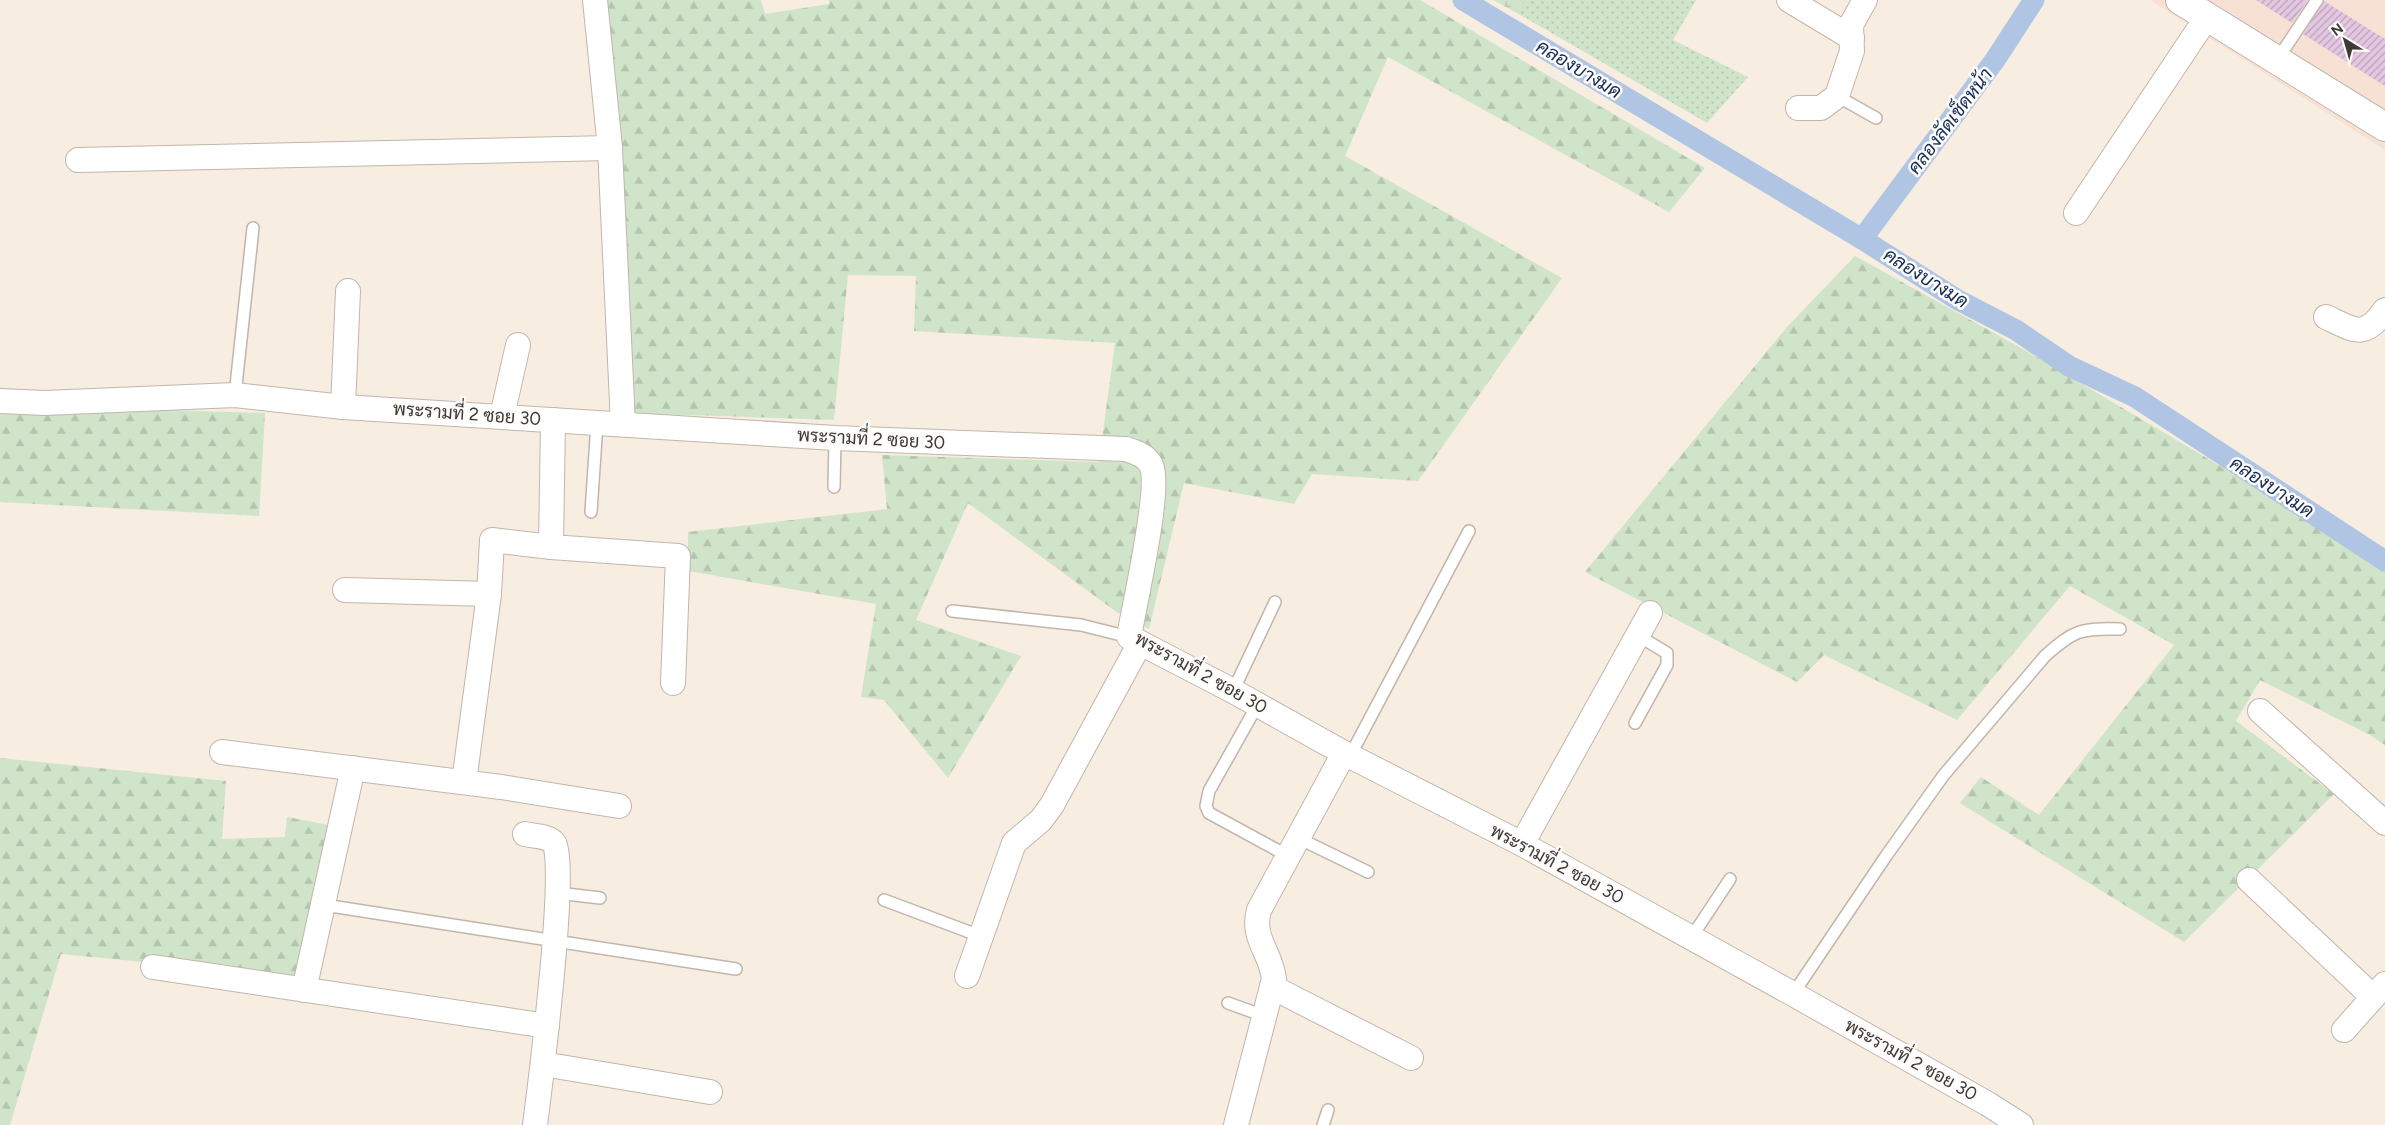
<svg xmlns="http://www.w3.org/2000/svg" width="2385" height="1125" viewBox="0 0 2385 1125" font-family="Figtree,Sarabun,sans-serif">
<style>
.commercial{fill:#f7e0d4}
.grass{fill:url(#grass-dots)}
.forest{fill:url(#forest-firs)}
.wetland{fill:url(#wetland-marsh)}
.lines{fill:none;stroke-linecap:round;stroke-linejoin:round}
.canal{stroke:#b0c4e3;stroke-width:21}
.building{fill:url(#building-hatch)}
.lane-casing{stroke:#c1b6ab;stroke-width:14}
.street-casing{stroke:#c1b6ab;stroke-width:26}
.secondary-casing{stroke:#c1b6ab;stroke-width:30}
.lane{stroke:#fff;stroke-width:11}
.street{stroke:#fff;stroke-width:24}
.secondary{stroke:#fff;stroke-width:28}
.labels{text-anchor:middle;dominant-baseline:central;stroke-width:5;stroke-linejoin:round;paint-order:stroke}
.street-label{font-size:18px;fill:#3e3a35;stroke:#fefcfa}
.water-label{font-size:19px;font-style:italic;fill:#132d55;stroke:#fefcfa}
</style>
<defs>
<pattern id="grass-dots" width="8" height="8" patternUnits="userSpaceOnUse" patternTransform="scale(1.25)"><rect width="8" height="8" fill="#d0e4ca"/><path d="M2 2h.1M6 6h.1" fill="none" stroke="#b4c4ae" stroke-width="1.8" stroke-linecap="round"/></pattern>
<pattern id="forest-firs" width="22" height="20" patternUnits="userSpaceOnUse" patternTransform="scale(1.25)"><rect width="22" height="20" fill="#d0e4ca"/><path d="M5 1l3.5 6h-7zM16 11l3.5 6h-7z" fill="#b4c4ae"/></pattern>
<pattern id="wetland-marsh" width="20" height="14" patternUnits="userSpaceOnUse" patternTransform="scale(1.25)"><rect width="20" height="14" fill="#d0e4ca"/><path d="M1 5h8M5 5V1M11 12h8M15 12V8" fill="none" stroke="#b4c4ae"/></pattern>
<pattern id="building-hatch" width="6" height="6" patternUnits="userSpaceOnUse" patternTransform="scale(1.25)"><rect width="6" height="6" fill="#e4c7e2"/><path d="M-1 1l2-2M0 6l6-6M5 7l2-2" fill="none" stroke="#baa3b8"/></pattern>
</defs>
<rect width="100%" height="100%" fill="#f8ede1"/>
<path class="commercial" d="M2150 0H2385V150Z"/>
<path class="grass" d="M1524 0H1696L1673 40 1748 77 1707 123 1517 13Z"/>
<g class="forest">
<path d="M607 0H761L765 14 829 4V0H1420L1705 168 1669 212 1388 57 1345 156 1562 278 1418 481 1312 474 1294 504 1184 483 1149 629 1118 613 968 503 916 620 1021 656 948 778 884 700 861 697 876 604 688 571V532L887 509 882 455 1099 462 1115 343 914 331 916 276 848 275 834 420 629 413Z"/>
<path d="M1855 256 2023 349 2249 483 2385 572V745L2370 735 2260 680 2236 721 2334 794 2184 942 1960 803 1981 777 2039 815 2174 645 2070 586 1957 720 1824 655 1797 682 1585 572 1787 327Z"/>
<path d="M0 405 265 413 259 516 0 502Z"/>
<path d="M0 758 226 781 222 839 285 837 287 817 329 825 296 977 61 954 10 1125H0Z"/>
</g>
<path class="wetland" d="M1493 0H1524L1517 13Z"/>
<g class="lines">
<g class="canal">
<path d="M1463 0 1862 239 1958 300 2016 330 2069 366 2135 397 2385 561"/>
<path d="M1862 239 1995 60 2034 0"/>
</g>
</g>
<g class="building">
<path d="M2256 0H2308L2292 23Z"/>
<path d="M2324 1 2385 39V86L2303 34Z"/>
</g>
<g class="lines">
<g class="lane-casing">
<g id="lane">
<path d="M2277 60 2317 0"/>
<path d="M1837 96 1876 118"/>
<path d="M235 395 253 228"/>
<path d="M834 487 835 438"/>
<path d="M591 512 597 423"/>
<path d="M952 611 1081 625 1129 637"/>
<path d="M1233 691 1275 602"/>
<path d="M1258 704 1209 791 1206 806 1209 813 1288 856"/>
<path d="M1635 723 1667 665V653L1637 635"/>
<path d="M1350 756 1469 531"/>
<path d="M1298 838 1368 872"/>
<path d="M558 893 600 898"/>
<path d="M884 900 980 936"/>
<path d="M324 905 736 969"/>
<path d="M1691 938 1730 879"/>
<path d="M1793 994 1886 856 1943 776 2045 656C2074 630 2081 628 2120 629"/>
<path d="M1228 1003 1264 1016"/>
<path d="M1323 1125 1328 1110"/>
</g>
</g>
<g class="street-casing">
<g id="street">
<path d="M595 0 610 148 623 424"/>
<path d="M1789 0 1852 38"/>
<path d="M1798 108H1821L1837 96 1852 51 1851 25 1865 0"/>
<path d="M78 160 610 148"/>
<path d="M2076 213 2207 17"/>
<path d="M2326 317C2354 330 2364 340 2385 310"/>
<path d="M0 401 45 403 235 395 343 407 835 438 1126 449C1135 452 1146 455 1151 465 1162 487 1134 605 1129 637L1233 691 1344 753 1522 844 1793 994 1988 1104 2021 1125"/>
<path d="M343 407 348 291"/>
<path d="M502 416 518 345"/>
<path d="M553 420 551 547 678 556 673 683"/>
<path d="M345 590 489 594 492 540 551 547"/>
<path d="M2260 711 2385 823"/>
<path d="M222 752 501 787 619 806"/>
<path d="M464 782 489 594"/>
<path d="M525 834C533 836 549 836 554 843 568 864 540 1087 535 1125"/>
<path d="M1522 844 1650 613"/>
<path d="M2249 880 2373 997"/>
<path d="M153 967 547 1026"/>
<path d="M967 976 1014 843 1041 820 1052 805 1140 643"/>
<path d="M1272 987 1411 1058"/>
<path d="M304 990 353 768"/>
<path d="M2344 1030 2385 984"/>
<path d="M543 1064 710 1092"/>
<path d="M1236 1125 1274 979C1271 952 1251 938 1259 910L1344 753"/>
</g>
</g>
<g class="secondary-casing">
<path id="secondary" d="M2180 0 2385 127"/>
</g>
<use href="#lane" class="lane"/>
<use href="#street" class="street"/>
<use href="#secondary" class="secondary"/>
</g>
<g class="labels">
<g class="street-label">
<text transform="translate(467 414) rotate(4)">พระรามที่ 2 ซอย 30</text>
<text transform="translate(871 439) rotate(3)">พระรามที่ 2 ซอย 30</text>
<text transform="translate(1201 673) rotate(29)">พระรามที่ 2 ซอย 30</text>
<text transform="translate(1557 864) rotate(28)">พระรามที่ 2 ซอย 30</text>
<text transform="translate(1911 1060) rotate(29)">พระรามที่ 2 ซอย 30</text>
</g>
<g class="water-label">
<text transform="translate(1579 69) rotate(31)">คลองบางมด</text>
<text transform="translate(1950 121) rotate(-53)">คลองลัดเช็ดหน้า</text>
<text transform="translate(1926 278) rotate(32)">คลองบางมด</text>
<text transform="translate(2272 487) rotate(33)">คลองบางมด</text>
</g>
</g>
<g transform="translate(2345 40) rotate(323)" stroke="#fefcfa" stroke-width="4" paint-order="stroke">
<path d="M0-4L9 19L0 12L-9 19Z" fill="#3e3a35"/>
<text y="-8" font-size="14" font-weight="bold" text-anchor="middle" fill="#3e3a35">N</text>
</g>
</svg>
